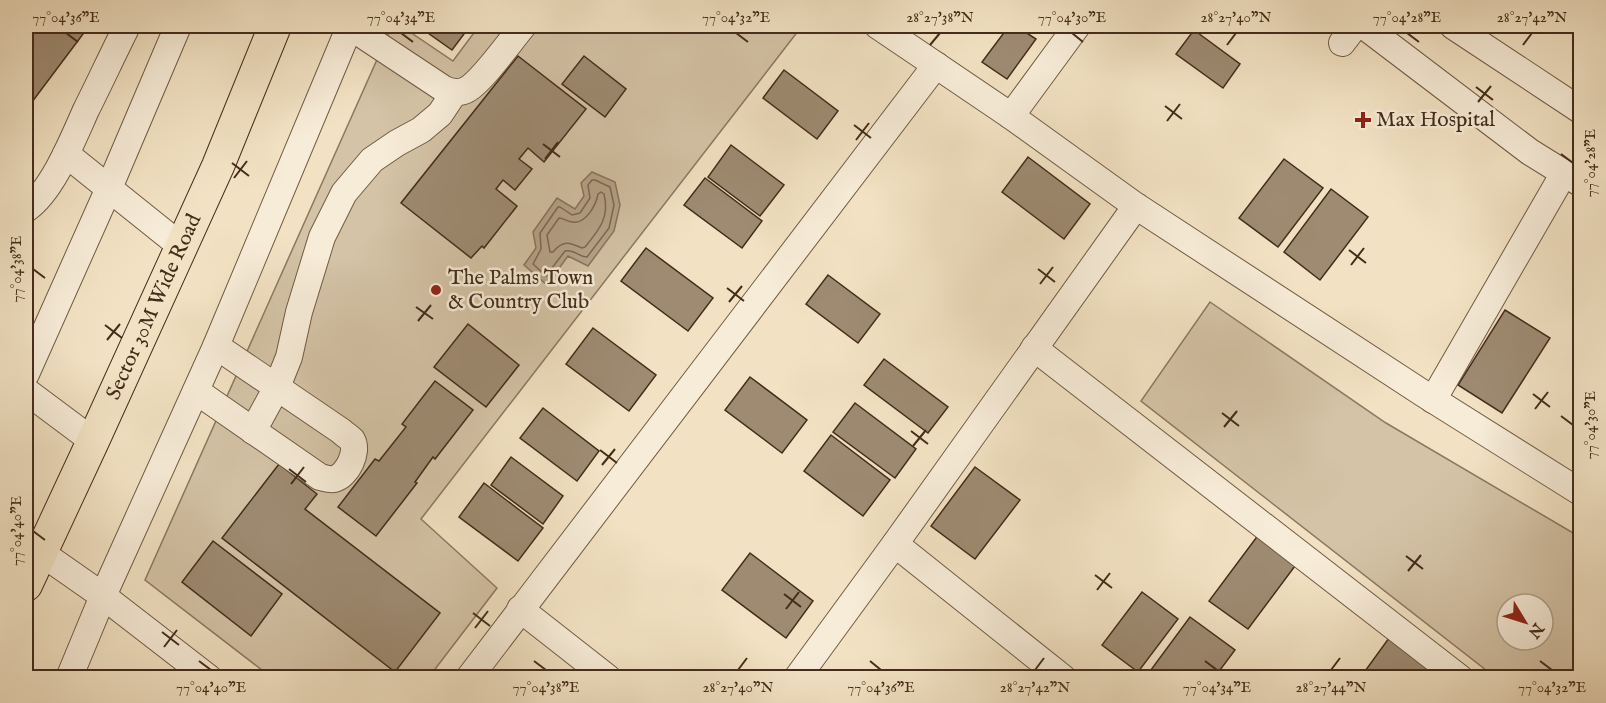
<svg xmlns="http://www.w3.org/2000/svg" width="1606" height="703" viewBox="0 0 1606 703" font-family="'IM FELL English',serif">
<style>
.green{fill:#d4c3a6;stroke:#8c7860;stroke-width:1.5;fill-rule:evenodd}
.water{fill:#b7a48a;stroke:#89745d;stroke-width:1.5}
.lines{fill:none;stroke-linecap:round;stroke-linejoin:round}
.shore{stroke:#7e6852;stroke-width:1.5}
.building{fill:#9e8b72;stroke:#442c1a;stroke-width:1.5}
.minor-casing{stroke:#705a44;stroke-width:28}
.major-casing{stroke:#442c1a;stroke-width:34}
.minor{stroke:#f7ecd8;stroke-width:26}
.major{stroke:#f2e2c3;stroke-width:32}
.ticks{fill:none;stroke:#442c1a;stroke-width:2}
.poi-dot{fill:#8f2418;stroke:#f7ecd8;stroke-width:2}
.labels{text-anchor:middle;dominant-baseline:central;stroke-width:5;stroke-linejoin:round;paint-order:stroke}
.poi-label{font-size:21px;fill:#442c1a;stroke:#f7ecd8;text-anchor:start}
.street-label{font-size:21px;fill:#442c1a;stroke:#f7ecd8}
.neatline{fill:none;stroke:#442c1a;stroke-width:2}
.ticks-label{font-size:15px;text-anchor:middle;fill:#442c1a}
</style>
<rect width="100%" height="100%" fill="#f2e2c3"/>
<filter id="stains"><feTurbulence type="fractalNoise" baseFrequency=".00333" numOctaves="4"/><feColorMatrix values="0 0 0 0 .2 0 0 0 0 .09 0 0 0 0 .02 0 0 0 .5 -.17"/></filter>
<radialGradient id="worn" r=".72"><stop offset=".6" stop-color="#630" stop-opacity="0"/><stop offset="1" stop-color="#630" stop-opacity=".3"/></radialGradient>
<g class="green">
<path d="M392 26H401L453 61 479 26H802L421 519 497 588 429 677H271L145 580Z"/>
<path d="M1210 302 1386 423 1580 537V677H1495L1141 401ZM1507 604H1543V640H1507Z"/>
</g>
<path class="water" d="M592 172 615 182 620 205 614 231 588 266 568 256 557 271 560 276 547 285 524 265 536 248 533 232 557 198 575 209 584 196 581 183Z"/>
<g class="lines">
<g class="shore">
<path d="M592 180H595L610 187 614 205 609 228 587 257C579 257 574 249 565 251L552 268 550 275 546 276 533 264 541 249 540 233 558 207H560L572 215 580 213 590 198 588 185Z"/>
<path d="M601 192 604 194C610 217 599 230 585 247L582 248C569 242 563 240 553 252H550L547 235 559 218C564 218 567 222 573 222 586 224 596 205 598 194Z"/>
</g>
</g>
<g class="building">
<path d="M26 26H89L26 110Z"/>
<path d="M418 26H470L452 50Z"/>
<path d="M1009 26H1016L1036 39 1007 79 982 62Z"/>
<path d="M1194 30 1240 64 1223 88 1176 54Z"/>
<path d="M518 56 586 109 544 162 528 148 519 159 532 169 515 190 503 180 496 189 517 206 484 248 482 246 471 258 401 203Z"/>
<path d="M584 56 626 89 605 117 562 84Z"/>
<path d="M784 70 838 111 817 139 763 98Z"/>
<path d="M731 145 784 185 760 216 708 177Z"/>
<path d="M1028 157 1090 204 1064 239 1002 192Z"/>
<path d="M1284 159 1323 188 1278 247 1239 218Z"/>
<path d="M705 178 762 221 742 248 684 205Z"/>
<path d="M1331 189 1368 217 1320 280 1284 252Z"/>
<path d="M646 248 713 298 688 331 621 281Z"/>
<path d="M828 275 880 314 858 343 806 304Z"/>
<path d="M1505 310 1550 338 1502 413 1458 385Z"/>
<path d="M468 324 519 365 486 407 434 367Z"/>
<path d="M593 328 656 375 629 411 566 364Z"/>
<path d="M884 359 948 407 928 433 864 385Z"/>
<path d="M750 377 807 420 782 453 725 410Z"/>
<path d="M435 381 473 410 435 459 433 457 415 482 417 483 376 536 338 507 375 459 379 461 406 427 402 424Z"/>
<path d="M855 403 916 449 895 478 833 432Z"/>
<path d="M543 408 599 451 577 481 520 438Z"/>
<path d="M831 435 890 480 863 516 804 471Z"/>
<path d="M511 457 563 496 543 524 491 485Z"/>
<path d="M279 464 317 494 305 509 440 613 395 672 222 538Z"/>
<path d="M975 467 1020 500 975 559 931 526Z"/>
<path d="M484 483 543 528 518 561 459 517Z"/>
<path d="M1259 534 1298 562 1248 629 1209 601Z"/>
<path d="M213 541 282 594 251 636 182 582Z"/>
<path d="M750 553 813 601 786 638 722 590Z"/>
<path d="M1142 592 1178 619 1138 672 1102 645Z"/>
<path d="M1190 617 1235 650 1214 678H1145Z"/>
<path d="M1389 638 1428 667 1420 678H1360Z"/>
</g>
<g class="lines">
<g class="minor-casing">
<g id="minor">
<path d="M349 26 444 89C451 92 458 94 466 90 481 83 511 40 523 26"/>
<path d="M878 26 1011 116 1136 206 1424 394 1580 492"/>
<path d="M1364 26 1530 152 1580 183"/>
<path d="M1453 26 1580 110"/>
<path d="M1342 43 1355 26"/>
<path d="M1011 116 1077 26"/>
<path d="M66 154 182 247"/>
<path d="M26 209C52 192 73 139 86 110 100 82 113 54 127 26"/>
<path d="M1034 348 1460 678"/>
<path d="M26 374 109 188 178 26"/>
<path d="M26 391 93 441"/>
<path d="M196 391 320 477C325 478 329 480 334 479 347 476 359 452 352 440 349 437 344 434 341 431L216 346"/>
<path d="M1433 400 1564 173"/>
<path d="M253 431 277 387 289 357 299 312 322 237 344 193 372 160 397 143 421 130 440 114 454 93"/>
<path d="M895 544 1063 678"/>
<path d="M40 552 103 596 209 678"/>
<path d="M520 609 608 678"/>
<path d="M69 678 103 596 216 346 350 26"/>
<path d="M469 678 936 65"/>
<path d="M797 678 895 544 1136 206"/>
</g>
</g>
<g class="major-casing">
<g id="major">
<path id="s1" d="M26 585 93 441 218 166 275 26"/>
</g>
</g>
<use href="#minor" class="minor"/>
<use href="#major" class="major"/>
</g>
<path class="ticks" d="M66 33 78 42M401 33 413 42M736 33 748 42M1072 33 1083 42M1407 33 1419 42M930 45 940 33M1227 45 1236 33M1523 45 1532 33M1476 87 1493 100M1478 102 1491 86M1165 106 1182 119M1167 121 1180 104M854 125 871 138M856 140 869 123M543 144 560 157M1561 154 1573 163M545 159 558 142M232 163 249 176M234 178 247 161M1349 250 1366 263M1351 265 1364 248M33 269 45 278M1038 269 1055 282M1040 284 1053 267M727 288 744 301M729 302 742 286M416 307 433 319M418 321 431 305M105 325 122 338M107 340 120 324M1533 394 1550 407M1535 409 1548 392M1222 413 1239 426M1561 416 1573 425M1224 427 1237 411M911 431 928 444M913 446 926 430M600 450 617 463M602 465 615 449M289 469 306 482M291 484 304 467M33 531 45 540M1406 556 1423 569M1408 571 1421 555M1095 575 1112 588M1097 590 1110 573M784 594 801 607M786 609 799 592M473 613 490 626M475 628 488 611M162 632 179 645M164 647 177 630M199 661 211 670M534 661 546 670M870 661 881 670M1205 661 1217 670M1540 661 1552 670M738 670 747 658M1035 670 1044 658M1331 670 1340 658"/>
<g class="poi-dot">
<path d="M1360 111h6v6h6v6h-6v6h-6v-6h-6v-6h6z"/>
<circle cx="436" cy="290" r="6"/>
</g>
<g class="labels">
<g class="poi-label">
<text x="1376" y="120">Max Hospital</text>
<text x="448" y="278">The Palms Town<tspan x="448" dy="24">&amp; Country Club</tspan></text>
</g>
<g class="street-label">
<text stroke="none"><textPath href="#s1" startOffset="306">Sector 30M Wide Road</textPath></text>
</g>
</g>
<rect width="1606" height="703" fill="none" stroke="#f2e2c3" stroke-width="66"/>
<g transform="translate(1525 622) rotate(128)"><circle r="28" fill="#f7ecd8" stroke="#af9f8c" stroke-width="1.5"/>
<path d="M0-4.5L10 22L0 15L-10 22Z" fill="#8f2418"/>
<text y="-9" font-size="16" font-weight="bold" text-anchor="middle" fill="#442c1a">N</text>
</g>
<rect x="33" y="33" width="1540" height="637" class="neatline"/>
<g class="ticks-label">
<text x="66" y="22">77°04'36"E</text>
<text x="401" y="22">77°04'34"E</text>
<text x="736" y="22">77°04'32"E</text>
<text x="940" y="22">28°27'38"N</text>
<text x="1072" y="22">77°04'30"E</text>
<text x="1236" y="22">28°27'40"N</text>
<text x="1407" y="22">77°04'28"E</text>
<text x="1532" y="22">28°27'42"N</text>
<text transform="translate(1590 163) rotate(-90)" y="5">77°04'28"E</text>
<text transform="translate(16 269) rotate(-90)" y="5">77°04'38"E</text>
<text transform="translate(1590 425) rotate(-90)" y="5">77°04'30"E</text>
<text transform="translate(16 531) rotate(-90)" y="5">77°04'40"E</text>
<text x="211" y="692">77°04'40"E</text>
<text x="546" y="692">77°04'38"E</text>
<text x="738" y="692">28°27'40"N</text>
<text x="881" y="692">77°04'36"E</text>
<text x="1035" y="692">28°27'42"N</text>
<text x="1217" y="692">77°04'34"E</text>
<text x="1331" y="692">28°27'44"N</text>
<text x="1552" y="692">77°04'32"E</text>
</g>
<rect width="100%" height="100%" filter="url(#stains)"/>
<rect width="100%" height="100%" fill="url(#worn)"/>
</svg>
